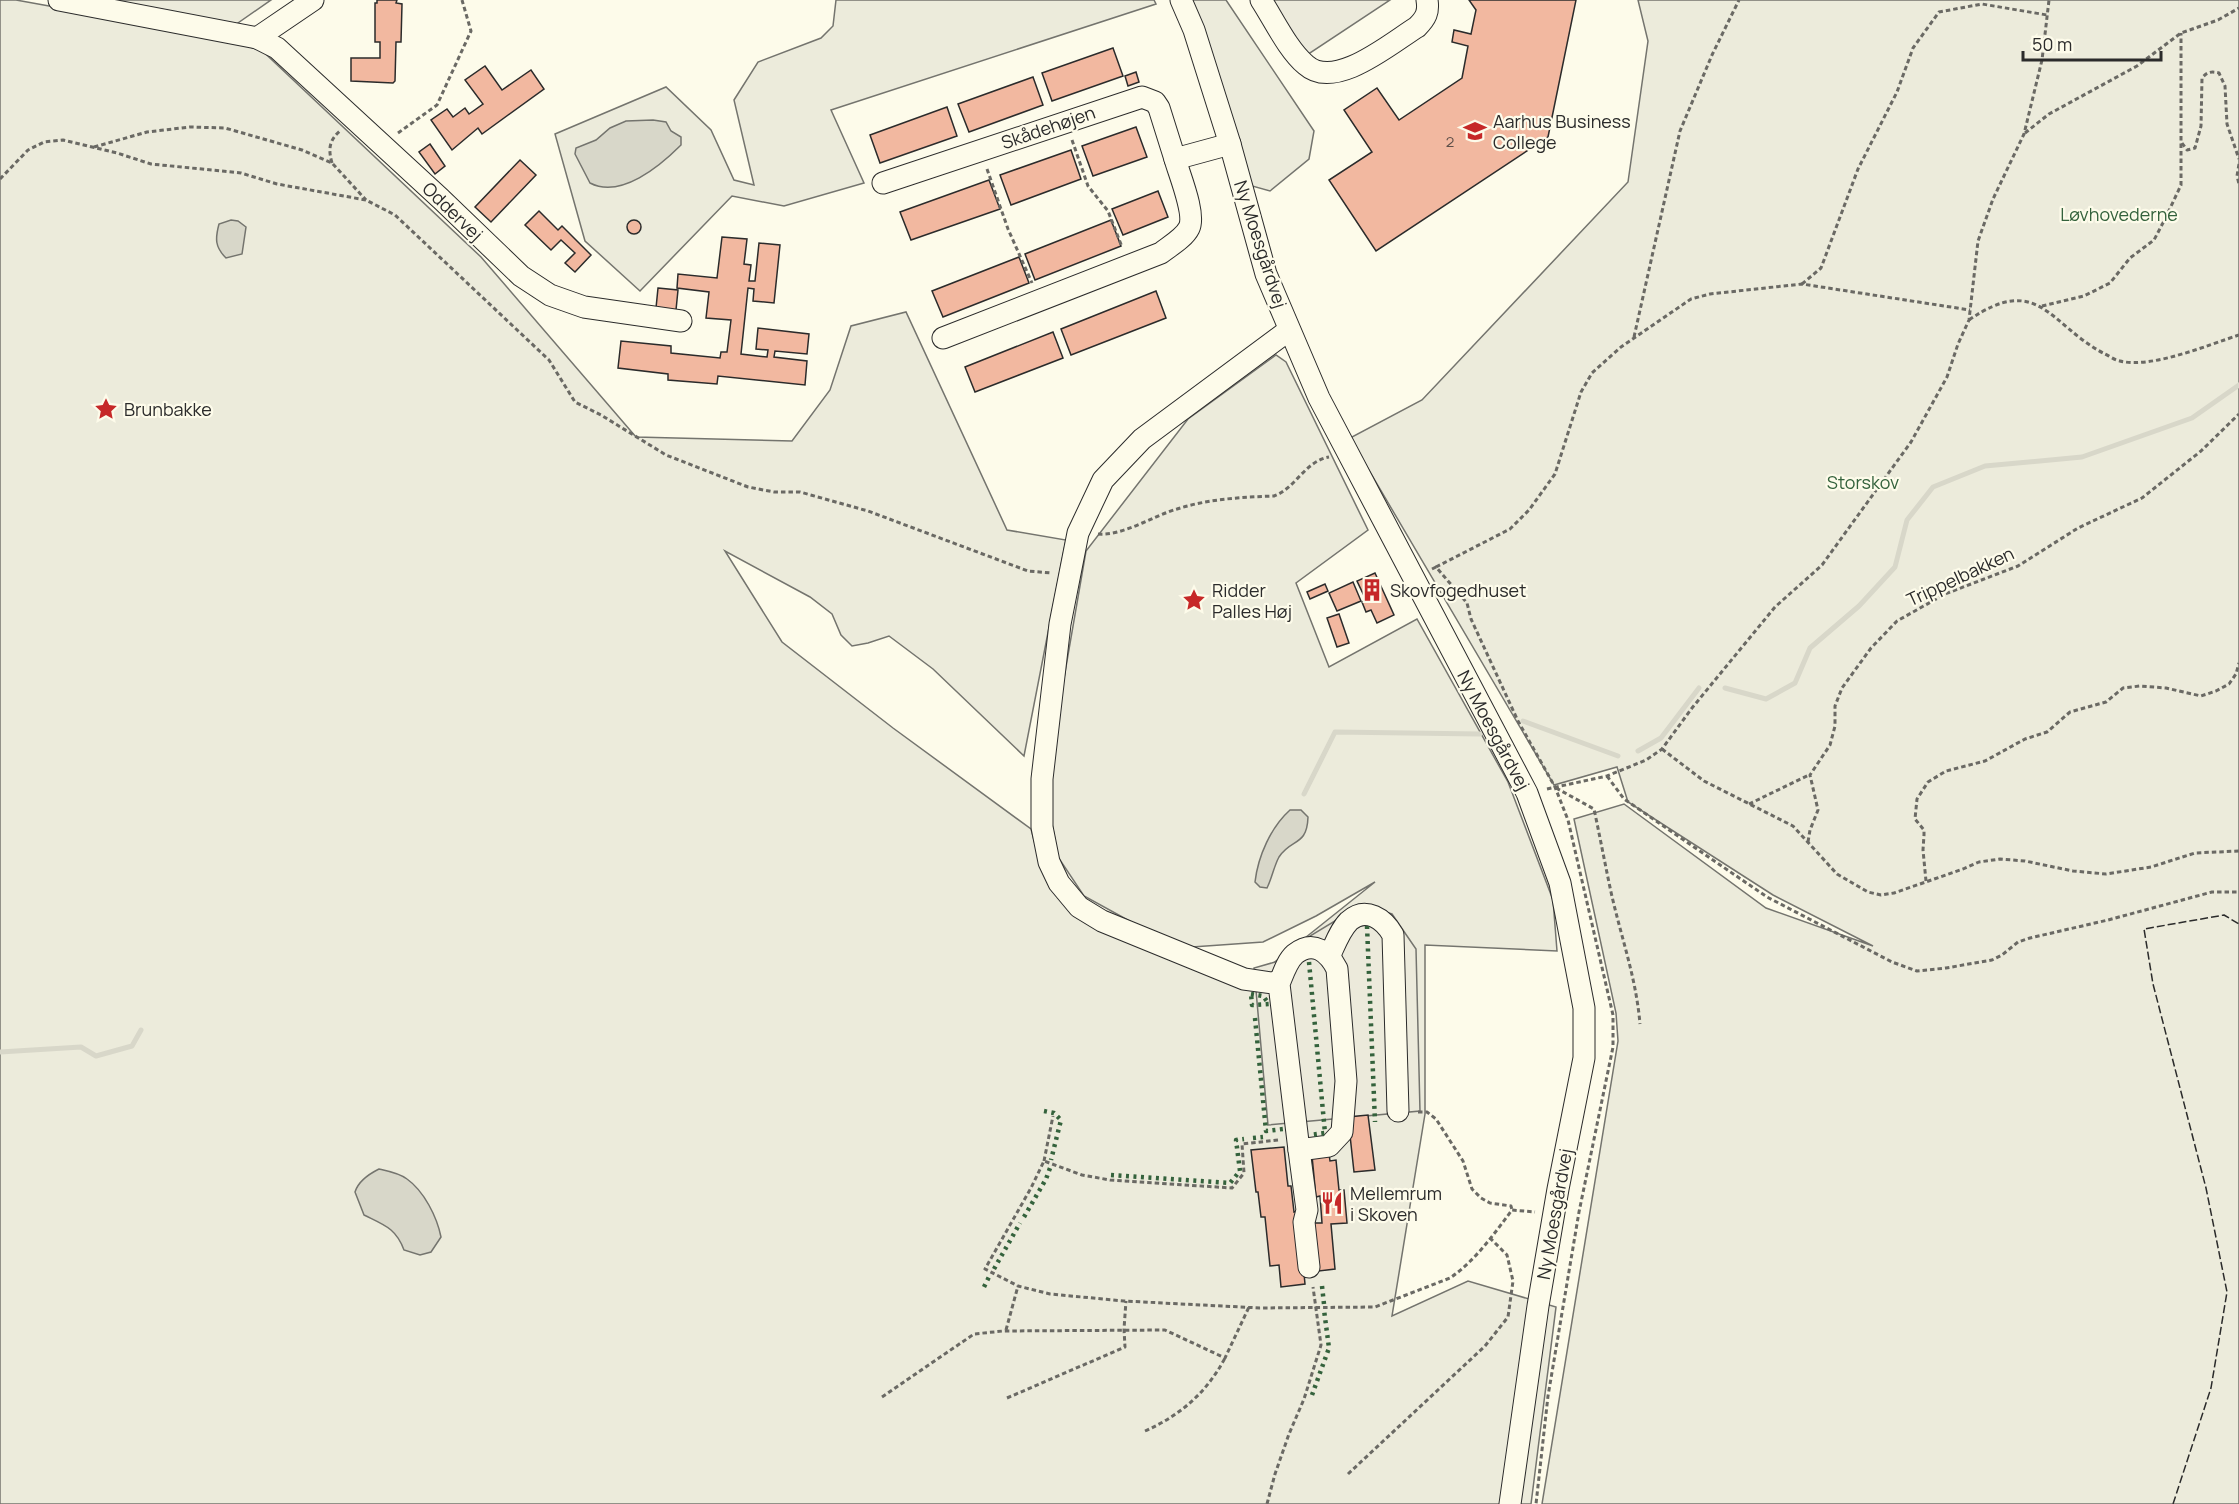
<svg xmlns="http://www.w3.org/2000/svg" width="2239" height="1504" viewBox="0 0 2239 1504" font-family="Manrope,sans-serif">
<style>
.green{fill:#ecebdb;stroke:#74746e;stroke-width:1.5}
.parking{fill:#eceadb;stroke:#74746e;stroke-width:1.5}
.water{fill:#d8d7c9;stroke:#74746e;stroke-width:1.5}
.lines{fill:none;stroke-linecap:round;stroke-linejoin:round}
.stream{stroke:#d8d7c9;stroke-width:5}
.building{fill:#f2b8a0;stroke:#2b2b2b;stroke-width:1.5}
.minor-casing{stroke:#2b2b2b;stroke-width:23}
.path{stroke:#6a6964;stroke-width:3;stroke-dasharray:4.5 3;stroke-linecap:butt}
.minor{stroke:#fdfbea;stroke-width:21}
.hedge{stroke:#34623c;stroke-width:4.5;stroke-dasharray:3 4.5;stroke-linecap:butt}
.fence{stroke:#2b2b2b;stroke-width:1.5;stroke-dasharray:8 3;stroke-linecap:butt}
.labels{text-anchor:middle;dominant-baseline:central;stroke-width:4.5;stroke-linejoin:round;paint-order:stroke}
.number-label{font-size:15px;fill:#5d4e48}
.poi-label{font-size:18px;fill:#2b2b2b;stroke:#fdfbea;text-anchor:start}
.street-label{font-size:18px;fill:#2b2b2b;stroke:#fdfbea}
.park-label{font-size:18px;fill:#34623c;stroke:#fdfbea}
</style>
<rect width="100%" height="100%" fill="#fdfbea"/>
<g class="green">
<path d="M0 0H16L254 43 481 257 636 437 792 441 830 390 851 326 906 312 1007 530 1066 540 1024 756 933 669 889 636 868 643 852 646 841 635 832 614 810 597 725 551 782 642 893 728 1031 829 1042 870 1054 891 1246 985 1375 882 1316 916 1263 942 1192 947 1135 924 1084 896 1058 857 1048 801 1050 759 1086 551 1188 419 1276 355 1286 362 1368 530 1296 583 1329 667 1417 619 1508 782 1553 900 1557 951 1425 945V1114L1392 1316 1468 1281 1556 1307 1531 1504H0Z"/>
<path d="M108 0H271L235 25Z"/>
<path d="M836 0H1154L1156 4 831 110 864 183 784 206 732 196 640 291 585 241 555 134 666 87 711 130 734 180 754 185 734 100 758 62 821 38 833 26Z"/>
<path d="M1190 0H1226L1314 131 1309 159 1270 191 1252 186Z"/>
<path d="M1638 0H2239V1504H1542L1618 1041 1616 1013 1574 819 1624 804 1766 908 1873 946 1773 895 1628 802 1617 767 1554 785 1350 438 1422 400 1628 182 1648 41Z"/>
</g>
<g class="parking">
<path d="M1270 0H1390L1307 55Z"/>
<path d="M1372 908 1392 914 1416 949 1420 1111 1268 1125 1254 968 1275 962 1300 942 1353 910Z"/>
</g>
<g class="water">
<path d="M653 120 666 122 671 131 681 137V145C660 166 621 199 590 183L575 154 576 148 596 140 610 128 626 121Z"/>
<path d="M231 220 238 221 246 227 242 254 226 258C215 247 215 239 219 224Z"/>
<path d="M1290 810H1301L1308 817C1307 847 1291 838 1279 857 1274 866 1272 878 1267 888L1260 887 1255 882C1258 856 1271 827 1290 810Z"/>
<path d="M379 1169C388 1171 399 1173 407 1179 424 1191 437 1217 441 1237L431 1252 420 1255 404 1250C396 1228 384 1225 364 1215L355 1192C358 1182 369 1174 379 1169Z"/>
</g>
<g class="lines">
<g class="stream">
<path d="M1725 688 1766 699 1795 683 1810 648 1859 606 1895 567 1907 520 1933 487 1985 466 2082 457 2192 418 2239 385"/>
<path d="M1523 721 1618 756"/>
<path d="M1638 751 1661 738 1699 688"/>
<path d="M1304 794 1335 732 1480 734"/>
<path d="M0 1052 81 1047 96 1056 132 1046 141 1030"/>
</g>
</g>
<g class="building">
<path d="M377 0H397L396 3 402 4 401 42H396L395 81 393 83 351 81V58H380V42H375V3H377Z"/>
<path d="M1469 0H1576L1548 137 1376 251 1329 180 1372 152 1344 110 1377 88 1399 120 1462 78 1468 46 1452 42 1454 30 1471 34 1476 10Z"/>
<path d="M1113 48 1123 76 1052 101 1042 73Z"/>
<path d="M485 66 502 90 531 70 544 89 482 134 478 128 452 150 431 120 447 109 453 117 465 108 469 114 483 104 465 80Z"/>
<path d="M1136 72 1139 82 1128 86 1125 76Z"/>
<path d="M1033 77 1043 105 969 132 958 104Z"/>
<path d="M947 107 957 136 880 163 870 135Z"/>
<path d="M1136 127 1147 157 1093 176 1082 146Z"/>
<path d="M430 144 445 166 435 174 419 152Z"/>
<path d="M1071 150 1081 179 1011 205 1000 175Z"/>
<path d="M520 160 536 175 491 222 475 207Z"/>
<path d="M989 180 1000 209 911 240 900 212Z"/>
<path d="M1158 191 1168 217 1123 235 1112 209Z"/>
<path d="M539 211 558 230 562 226 591 255 575 272 565 263 575 253 561 240 551 250 525 225Z"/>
<path d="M1111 220 1121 246 1035 280 1025 254Z"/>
<circle cx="634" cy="227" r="7"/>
<path d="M722 237 747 239 744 264 751 265 749 281H755L759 243 780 245 774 303 753 301 754 289 748 288 741 354 767 357 768 350 756 349 758 328 809 334 807 354 775 351 774 357 807 361 805 385 718 376 717 384 668 380V374L618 368 621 341 671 346V353L720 358 721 352H727L731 320 706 318 709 292 677 288 678 274 717 278Z"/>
<path d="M1019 257 1029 283 943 317 932 291Z"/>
<path d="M658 288 678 290 676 310 656 308Z"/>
<path d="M1156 291 1166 318 1071 355 1061 329Z"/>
<path d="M1053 332 1063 358 975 392 965 367Z"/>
<path d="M1375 573 1394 615 1377 623 1371 610 1366 612 1362 602 1366 600 1357 581Z"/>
<path d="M1353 582 1361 601 1337 611 1329 593Z"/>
<path d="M1325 584 1328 591 1310 599 1307 592Z"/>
<path d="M1339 614 1349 643 1337 647 1327 618Z"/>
<path d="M1368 1115 1375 1170 1354 1172 1348 1117Z"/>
<path d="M1284 1147 1288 1186H1291L1294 1212 1298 1211 1305 1284 1281 1287 1279 1265 1270 1266 1265 1217H1261L1258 1192H1256L1251 1150Z"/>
<path d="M1329 1154 1330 1161 1336 1160 1339 1190H1344L1347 1223 1331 1224 1335 1269 1319 1271 1314 1223H1322L1320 1196 1316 1197 1312 1156Z"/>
</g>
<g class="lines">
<g class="minor-casing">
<g id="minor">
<path d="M59 0 257 38 277 48 441 199 521 276 550 295 584 307 681 321"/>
<path d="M1181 0 1194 30 1230 144 1266 274 1319 398 1527 793 1560 883 1584 1008V1058L1558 1189 1538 1306 1510 1504"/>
<path d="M1261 0C1274 20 1288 50 1306 65 1335 91 1391 43 1417 27 1426 18 1429 12 1427 0"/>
<path d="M257 38 313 0"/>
<path d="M883 183 1142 97 1155 102 1159 108 1175 159 1230 144"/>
<path d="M943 338 1161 253C1170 246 1184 238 1189 228 1196 214 1179 174 1175 159"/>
<path d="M1330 955C1335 944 1340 930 1349 921 1366 906 1384 919 1393 935L1398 1111"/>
<path d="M1279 984C1283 974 1287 961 1295 954 1314 939 1329 953 1337 969L1346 1081 1342 1132 1329 1146 1299 1150 1279 984 1244 979 1102 921 1079 907 1059 883 1049 862 1042 827V779L1060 624 1078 533 1103 480 1142 439 1289 330"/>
<path d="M1299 1150 1307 1210 1304 1222 1309 1267"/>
</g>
</g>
<g class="path">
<path d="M398 133 437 105 471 31 462 0"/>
<path d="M2025 133 2049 114 2137 66 2181 33 2218 20 2239 8"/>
<path d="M1072 140 1088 186 1108 211 1122 247"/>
<path d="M2182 143 2187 150 2195 148 2201 126 2202 78C2207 72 2211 71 2219 73L2225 86 2227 124 2239 159"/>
<path d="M94 147 147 132 190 127 225 128 302 150 332 163 366 200"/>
<path d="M332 163C328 149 329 140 341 130"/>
<path d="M2239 164 2237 176 2239 184"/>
<path d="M987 169 1008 229 1032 283"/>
<path d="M0 179 28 150 44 142 63 140 117 153 151 164 241 173 277 184 366 200 395 215 549 360 575 402 601 415 666 455 748 487 774 492H800L868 511 1028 571 1051 573"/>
<path d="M1802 284 1821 268 1858 169 1897 92 1913 48 1939 12 1982 4 2047 15"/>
<path d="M2042 306 2084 296 2110 283 2130 258 2154 240 2165 219 2181 185V33"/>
<path d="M1969 320C2038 272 2050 325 2103 353 2108 355 2114 360 2120 361 2151 369 2208 345 2239 335"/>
<path d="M1634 337 1680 131 1712 55 1739 0"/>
<path d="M1098 534C1123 536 1153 516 1177 509 1208 499 1242 497 1274 496 1296 488 1305 461 1329 457"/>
<path d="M1436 567 1510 529 1529 510 1555 474 1581 392 1592 373 1621 347 1691 299 1710 294 1802 284 1970 310"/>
<path d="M1432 569 1436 567 1467 603 1471 619 1518 721 1555 787 1568 820 1613 1015V1047L1579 1212 1548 1396 1536 1504"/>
<path d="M1662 749 1704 781 1793 826 1837 874 1868 892 1881 895 1894 893 1963 869 1979 862 2000 859 2025 861 2073 871 2106 874 2151 867 2195 853 2239 851"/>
<path d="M1607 776 1624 799 1767 897 1892 962 1917 971 1946 968 1992 960 2002 955 2018 942 2030 938 2108 920 2212 892H2239"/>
<path d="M1556 788 1594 809C1600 837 1605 864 1611 892 1621 937 1636 977 1640 1024"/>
<path d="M1547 789 1607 776 1646 760 1662 749 1692 708 1775 607 1822 565 1911 442 1947 377 1958 344 1969 320 1978 241 1993 199 2024 134 2042 60 2049 0"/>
<path d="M1749 804 1809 775"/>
<path d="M1808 842 1810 830 1818 810 1810 775 1830 745 1835 726V706L1842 688 1871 648 1897 621 1945 594 2018 566 2078 528 2142 498 2201 451 2239 414"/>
<path d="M1926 881 1923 850 1924 835V830L1915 819 1917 799 1928 782 1946 771 1985 761 2025 739 2047 732 2070 712 2106 702 2123 688 2140 686 2166 688 2201 696 2216 691 2229 684 2236 674 2239 663"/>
<path d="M1418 1112H1427L1436 1119 1463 1161 1472 1189 1481 1198 1490 1203 1511 1206 1512 1210"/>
<path d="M1278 1140 1242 1144 1244 1173 1232 1188 1110 1180 1082 1175 1044 1161 1031 1188 985 1269 1018 1286 1050 1294 1124 1301 1260 1308 1375 1307 1450 1278C1475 1261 1494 1234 1512 1210L1535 1212"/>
<path d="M1044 1161 1053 1116"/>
<path d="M1006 1330 1018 1286"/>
<path d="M882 1397 974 1334 1003 1331 1165 1330 1225 1358 1249 1307"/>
<path d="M1007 1398 1125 1347 1124 1329 1126 1301"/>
<path d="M1145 1431C1181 1415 1207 1392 1225 1358"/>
<path d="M1348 1474 1485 1346 1508 1317 1513 1281 1507 1255 1490 1238"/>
<path d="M1267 1504 1275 1474 1289 1434 1304 1399 1321 1345 1313 1287"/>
</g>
<use href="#minor" class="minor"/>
<g class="hedge">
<path d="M1367 926 1375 1122"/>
<path d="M1309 962 1325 1133 1310 1135"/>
<path d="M1251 994 1263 996 1269 1004 1252 1005Z"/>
<path d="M1255 1018 1266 1131 1283 1129"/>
<path d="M1044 1111 1054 1113 1061 1120 1051 1160"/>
<path d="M1253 1138 1263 1137"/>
<path d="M1111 1175 1230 1183 1240 1171 1236 1140 1244 1139"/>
<path d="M1024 1217 1046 1179 1050 1168"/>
<path d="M994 1269 1020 1223"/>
<path d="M1322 1286 1324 1304"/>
<path d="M984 1287 990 1275"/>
<path d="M1312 1395 1329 1348 1324 1310"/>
</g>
<path class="fence" d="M2173 1504 2211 1388 2227 1292 2206 1188 2153 984 2144 929 2224 915 2239 924"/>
</g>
<defs>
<g id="school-bare" transform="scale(1.8)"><path d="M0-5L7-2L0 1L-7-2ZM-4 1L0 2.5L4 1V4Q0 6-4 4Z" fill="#c62828" stroke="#fdfbea" stroke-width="2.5" paint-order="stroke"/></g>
<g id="sight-bare" transform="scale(1.8)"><path d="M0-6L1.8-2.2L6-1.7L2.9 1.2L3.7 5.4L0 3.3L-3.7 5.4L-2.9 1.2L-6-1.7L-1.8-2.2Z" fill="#c62828" stroke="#fdfbea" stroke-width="2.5" paint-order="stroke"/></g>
<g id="building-bare" transform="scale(1.8)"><path d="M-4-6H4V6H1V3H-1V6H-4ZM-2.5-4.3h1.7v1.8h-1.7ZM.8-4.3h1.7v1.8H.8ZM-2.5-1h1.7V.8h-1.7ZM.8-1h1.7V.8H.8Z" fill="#c62828" stroke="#fdfbea" stroke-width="2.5" paint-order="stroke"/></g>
<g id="restaurant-bare" transform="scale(1.8)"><path d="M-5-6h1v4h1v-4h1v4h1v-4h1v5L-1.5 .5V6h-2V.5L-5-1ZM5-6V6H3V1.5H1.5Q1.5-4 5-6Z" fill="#c62828" stroke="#fdfbea" stroke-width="2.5" paint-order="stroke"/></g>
</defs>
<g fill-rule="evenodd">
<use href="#school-bare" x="1475" y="131"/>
<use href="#sight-bare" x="106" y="409"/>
<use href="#building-bare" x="1372" y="590"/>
<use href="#sight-bare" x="1194" y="600"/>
<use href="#restaurant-bare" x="1332" y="1203"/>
</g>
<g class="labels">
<g class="number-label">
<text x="1450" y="141">2</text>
</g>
<g class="poi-label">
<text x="1493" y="121">Aarhus Business<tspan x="1493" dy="21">College</tspan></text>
<text x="124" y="409">Brunbakke</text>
<text x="1212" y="590">Ridder<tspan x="1212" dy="21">Palles Høj</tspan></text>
<text x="1390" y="590">Skovfogedhuset</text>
<text x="1350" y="1193">Mellemrum<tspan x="1350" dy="21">i Skoven</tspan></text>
</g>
<g class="street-label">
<text transform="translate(1048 127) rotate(-19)">Skådehøjen</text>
<text transform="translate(453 211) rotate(44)">Oddervej</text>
<text transform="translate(1261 244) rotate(72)">Ny Moesgårdvej</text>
<text transform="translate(1960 576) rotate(-25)">Trippelbakken</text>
<text transform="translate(1494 730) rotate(62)">Ny Moesgårdvej</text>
<text transform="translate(1554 1214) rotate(-80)">Ny Moesgårdvej</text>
</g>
<g class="park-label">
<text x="2119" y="214">Løvhovederne</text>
<text x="1863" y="482">Storskov</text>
</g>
</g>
<path d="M2023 51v9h138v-9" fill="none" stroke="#2b2b2b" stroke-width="3"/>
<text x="2032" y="51" font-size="18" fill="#2b2b2b" stroke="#fdfbea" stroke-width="4.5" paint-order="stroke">50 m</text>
</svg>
